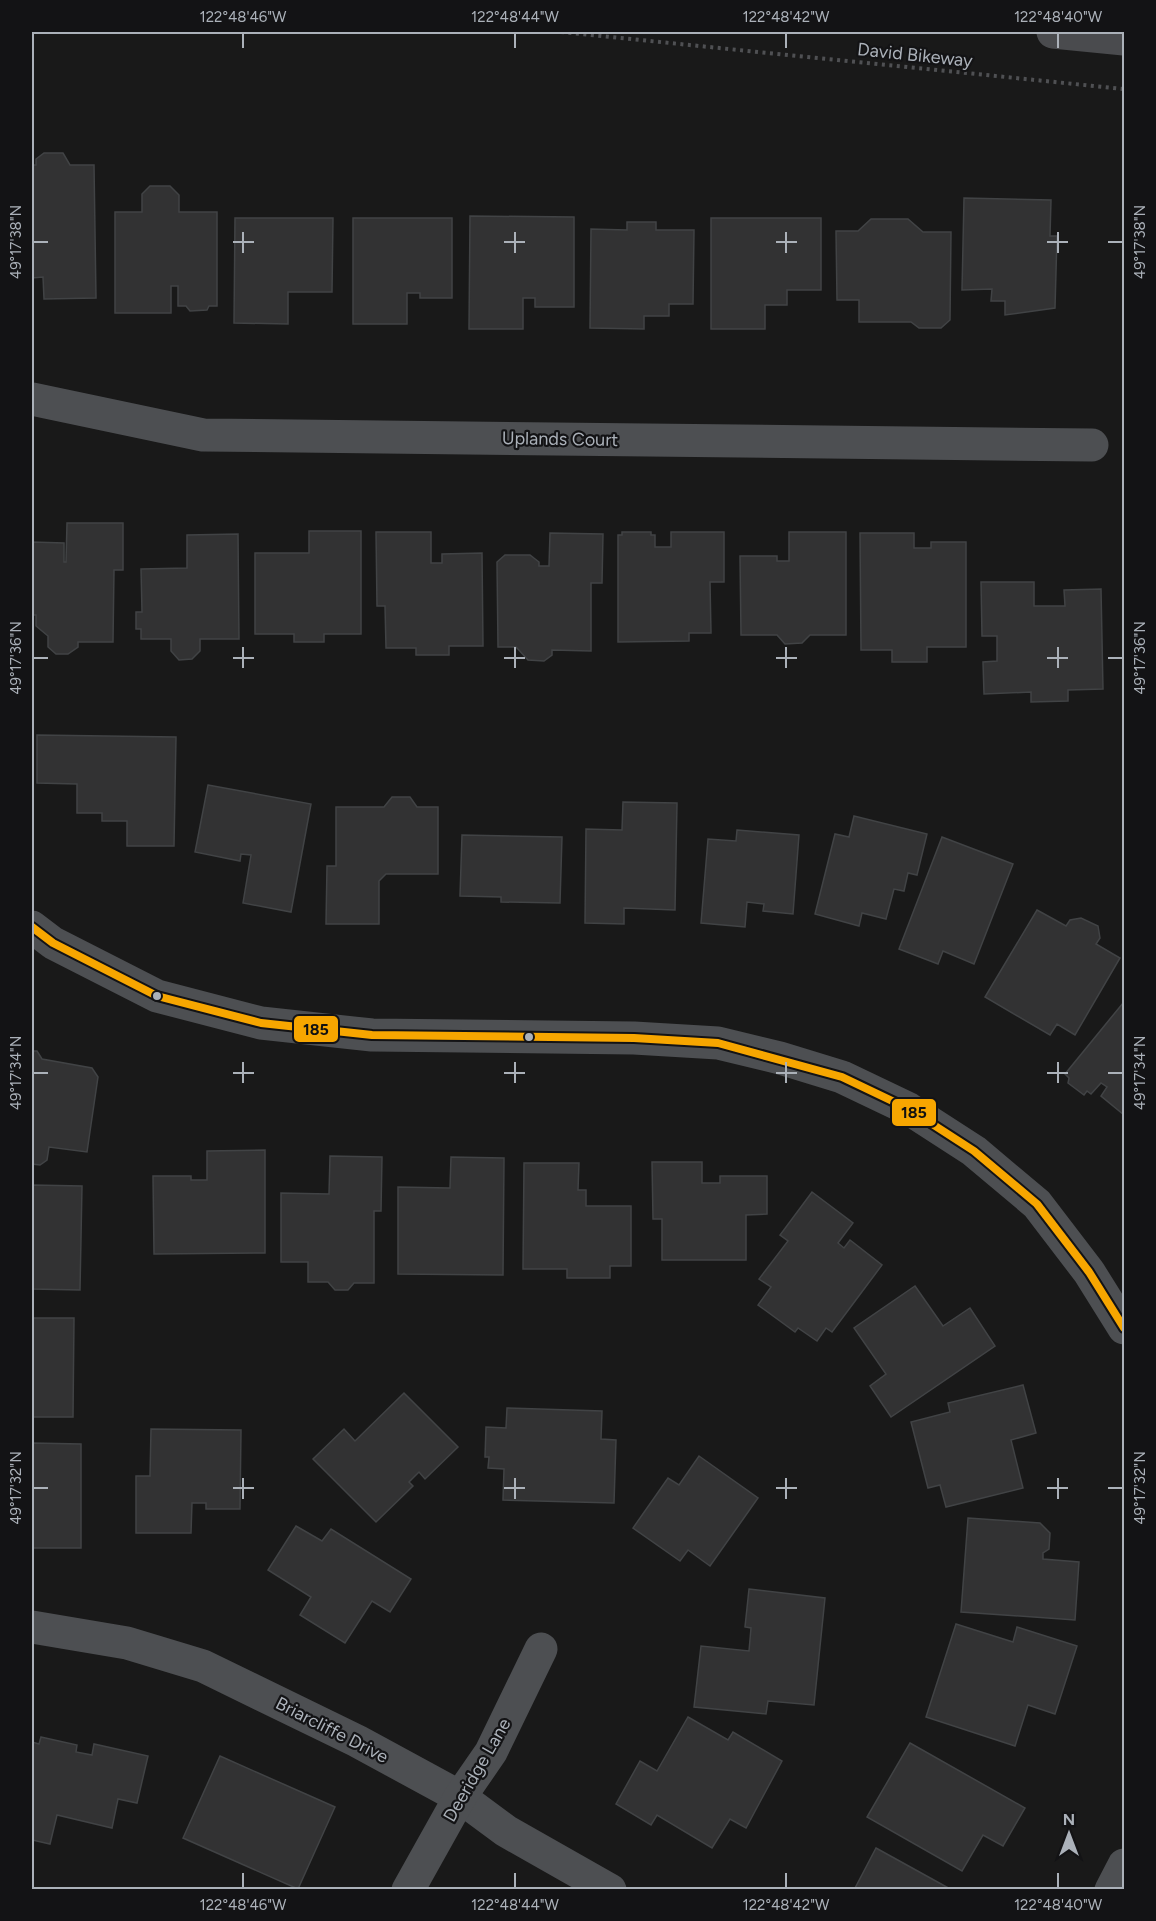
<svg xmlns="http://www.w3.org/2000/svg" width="1156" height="1921" viewBox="0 0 1156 1921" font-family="Figtree,sans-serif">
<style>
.building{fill:#323233;stroke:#414345;stroke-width:1.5}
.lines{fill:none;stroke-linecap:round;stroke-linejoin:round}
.path{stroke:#4f5053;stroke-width:4;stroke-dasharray:3 4.5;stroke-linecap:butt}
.minor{stroke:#4d4f52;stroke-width:33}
.major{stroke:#4a4b4e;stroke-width:33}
.bus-1-casing{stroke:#131315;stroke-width:12}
.bus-1{stroke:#f7a600;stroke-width:8}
.ticks{fill:none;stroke:#abb1b9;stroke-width:2}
.bus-dot{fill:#abb1b9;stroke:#131315;stroke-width:2}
.labels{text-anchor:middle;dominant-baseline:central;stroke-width:4.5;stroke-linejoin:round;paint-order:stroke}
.street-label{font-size:18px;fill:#abb1b9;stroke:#131315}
.line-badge{stroke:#131315;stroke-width:2}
.pale-badge-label{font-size:16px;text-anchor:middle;font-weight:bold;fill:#111}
.neatline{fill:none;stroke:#abb1b9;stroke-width:2}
.ticks-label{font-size:15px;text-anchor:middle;fill:#abb1b9}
</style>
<rect width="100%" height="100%" fill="#191919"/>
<g class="building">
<path d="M44 153H63L70 165H94L96 298 44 299 43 277 32 278V165H36V159Z"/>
<path d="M150 186H170L179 195V212H217V306H209L207 310 190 311 186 306H178V286H171V313H115V212H142V194Z"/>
<path d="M964 198 1051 200 1050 236H1057L1055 308 1005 315V301H991L992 289 962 290Z"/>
<path d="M470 216 574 217V307H535V298H523V329H469Z"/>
<path d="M235 218H333L332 292H288V324L234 323Z"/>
<path d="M353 218H452V298H420V293H407V324H353Z"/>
<path d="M711 218H821V290H787V305H765V329H711Z"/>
<path d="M871 219H908L923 232H951L950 320 941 328H919L911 322H859V300H837L836 231H858Z"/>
<path d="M627 222H656V230H694L693 304H669V316H644V329L590 328 591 229 627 230Z"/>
<path d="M67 523H123V570H114L113 642H78V647L68 654H56L48 647V636L36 626V615H32V542L64 543V562H66Z"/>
<path d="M309 531H361V634H324V642H294V634H255V553H309Z"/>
<path d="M376 532H431V563H442V554L482 553 483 646H449V655H416V648H386L385 606H377Z"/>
<path d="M622 532H651V535H655V547H671V532H724V582H710L711 633H689V641L618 642V535H622Z"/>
<path d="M789 532H846V635H810L802 643 785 644 777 635H741L740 556H777V561H789Z"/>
<path d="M550 533 603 534 602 583H591V651L552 650V655L544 661 528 660 516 647H498L497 562 505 555H530L539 562V566H549Z"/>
<path d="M860 533H914V548H931V542H966V647H927V662H892V650H861Z"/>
<path d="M238 534 239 639H200V651L192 659 179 660 171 651V639H141V629H136V612H142L141 569 187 568V535Z"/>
<path d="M981 582H1034V606H1065L1064 590 1101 589 1103 689 1068 690V701L1031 702V692L984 694 983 662 997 661V636H982Z"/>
<path d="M37 735 176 737 174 846H127V821H102V813H77V784L37 783Z"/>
<path d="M208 785 311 804 291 912 243 903 251 855 241 854 240 861 195 852Z"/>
<path d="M392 797H410L417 807H438V874H386L379 881V924H326L327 866H336V807H384Z"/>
<path d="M623 802 677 803 675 910 624 908V924L585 923 586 829 622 830Z"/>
<path d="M854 816 927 834 917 875 908 873 904 891 894 889 886 919 862 913 859 926 815 914 835 834 849 837Z"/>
<path d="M737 830 799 835 793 914 763 911 764 904 747 902 745 927 701 923 708 839 736 841Z"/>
<path d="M462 835 562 837 560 903 501 902V897L460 896Z"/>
<path d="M942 837 1013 864 974 964 943 951 938 964 899 949Z"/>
<path d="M1037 910 1066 926 1070 920 1081 918 1098 926 1100 938 1096 944 1120 958 1075 1035 1057 1024 1050 1035 985 997Z"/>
<path d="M1123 1003 1124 1004V1115L1101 1096 1107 1087 1101 1083 1091 1094 1087 1091 1084 1095 1068 1083 1069 1078 1065 1074Z"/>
<path d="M32 1051H37L42 1059 92 1068 98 1077 87 1152 49 1147 47 1160 40 1165 32 1164Z"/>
<path d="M265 1150V1253L154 1254 153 1176H191V1180H207V1151Z"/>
<path d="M330 1156 382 1157 381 1211H374V1283H354L348 1290H335L328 1282H308V1262H281V1193L329 1194Z"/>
<path d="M451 1157 504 1158 503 1275 398 1274V1187L450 1188Z"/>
<path d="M652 1162H702V1183H720V1176H767V1214L746 1215V1260H662V1219H653Z"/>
<path d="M524 1163H579L578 1190H586V1206H631V1266H610V1278H567V1269H523Z"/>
<path d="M32 1185 82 1186 80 1290 32 1289Z"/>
<path d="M812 1192 853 1223 838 1243 844 1248 850 1240 882 1265 832 1332 826 1328 817 1341 798 1328 795 1332 758 1305 771 1287 759 1279 788 1241 780 1235Z"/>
<path d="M915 1286 943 1326 970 1308 995 1346 891 1417 870 1386 886 1374 854 1328Z"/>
<path d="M32 1318H74L73 1417H32Z"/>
<path d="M1023 1385 1036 1433 1011 1440 1023 1488 946 1507 940 1485 928 1488 911 1422 950 1412 948 1403Z"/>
<path d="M404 1393 458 1447 425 1479 419 1472 409 1482 413 1486 376 1522 313 1459 344 1429 355 1441Z"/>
<path d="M507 1408 602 1411 601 1439 616 1440 614 1503 503 1500 504 1469 488 1468 489 1457H485L486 1427 506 1428Z"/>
<path d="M151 1429 241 1430 240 1509H206V1503H192L191 1533H136V1476H150Z"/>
<path d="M32 1443 81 1444V1548H32Z"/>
<path d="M699 1456 758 1498 710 1566 688 1550 680 1561 633 1528 668 1478 679 1485Z"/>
<path d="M968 1518 1040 1523 1050 1533 1049 1549 1043 1553V1559L1079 1562 1075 1620 961 1612Z"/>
<path d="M296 1526 322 1541 331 1529 411 1579 390 1612 372 1601 345 1643 300 1615 311 1597 268 1570Z"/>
<path d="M749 1589 825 1598 814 1705 768 1701 766 1714 694 1707 701 1646 749 1651 751 1628 745 1627Z"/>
<path d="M956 1624 1013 1642 1017 1627 1077 1646 1055 1714 1028 1705 1015 1746 926 1717Z"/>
<path d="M688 1717 728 1740 733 1732 782 1761 746 1828 730 1819 712 1848 657 1815 651 1825 616 1804 640 1761 657 1771Z"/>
<path d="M41 1737 77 1745 76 1752 92 1755 94 1744 148 1756 137 1803 118 1799 112 1828 57 1815 50 1844 32 1840V1742L39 1744Z"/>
<path d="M910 1743 1025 1808 1003 1846 983 1835 962 1871 867 1817Z"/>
<path d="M220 1756 335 1807 298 1889 183 1838Z"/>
<path d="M876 1848 952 1890H854Z"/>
</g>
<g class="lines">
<path class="path" d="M561 32 1124 89"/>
<g class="minor">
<path d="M32 399 203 435 1092 445"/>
<path d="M32 927 53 943 157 996 261 1023 372 1035 634 1038 718 1043 780 1058 842 1077 909 1109 974 1151 1037 1204 1089 1272 1124 1328"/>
<path d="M32 1627 127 1643 203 1666 357 1741 460 1797 506 1831 610 1890"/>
<path d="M408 1890 460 1797 491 1752 541 1649"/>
<path d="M1111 1890 1124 1865"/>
</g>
<path class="major" d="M1053 32 1124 39"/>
<g class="bus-1-casing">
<path id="bus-1" d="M32 927 53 943 157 996 261 1023 372 1035 634 1038 718 1043 842 1077 909 1109 974 1151 1037 1204 1089 1272 1124 1328"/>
</g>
<use href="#bus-1" class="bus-1"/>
</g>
<path class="ticks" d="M243 33V48M515 33V48M786 33V48M1058 33V48M243 232V253M515 232V253M786 232V253M1058 232V253M33 242H48M233 242H254M504 242H525M776 242H797M1047 242H1068M1108 242H1123M243 647V668M515 647V668M786 647V668M1058 647V668M33 658H48M233 658H254M504 658H525M776 658H797M1047 658H1068M1108 658H1123M243 1062V1083M515 1062V1083M786 1062V1083M1058 1062V1083M33 1073H48M233 1073H254M504 1073H525M776 1073H797M1047 1073H1068M1108 1073H1123M243 1478V1499M515 1478V1499M786 1478V1499M1058 1478V1499M33 1488H48M233 1488H254M504 1488H525M776 1488H797M1047 1488H1068M1108 1488H1123M243 1873V1888M515 1873V1888M786 1873V1888M1058 1873V1888"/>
<g class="bus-dot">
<circle cx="157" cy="996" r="5"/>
<circle cx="529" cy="1037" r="5"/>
</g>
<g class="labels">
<g class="street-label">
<text transform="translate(915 55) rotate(6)">David Bikeway</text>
<text transform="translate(560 439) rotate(1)">Uplands Court</text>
<text transform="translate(332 1730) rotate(27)">Briarcliffe Drive</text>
<text transform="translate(477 1770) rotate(-60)">Deeridge Lane</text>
</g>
</g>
<g class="line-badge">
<rect x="293" y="1015" width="46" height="28" rx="6" fill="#f7a600"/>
<rect x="891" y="1098" width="46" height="29" rx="6" fill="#f7a600"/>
</g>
<g class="pale-badge-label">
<text x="316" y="1035">185</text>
<text x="914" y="1118">185</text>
</g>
<rect width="1156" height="1921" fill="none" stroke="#131315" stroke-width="66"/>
<g transform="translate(1069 1834)" stroke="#131315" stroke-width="4.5" paint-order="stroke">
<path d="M0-4.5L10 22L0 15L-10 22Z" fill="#abb1b9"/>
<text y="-9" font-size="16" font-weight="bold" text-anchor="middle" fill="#abb1b9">N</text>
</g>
<rect x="33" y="33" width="1090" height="1855" class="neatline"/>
<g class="ticks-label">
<text x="243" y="22">122°48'46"W</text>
<text x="515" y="22">122°48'44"W</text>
<text x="786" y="22">122°48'42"W</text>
<text x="1058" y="22">122°48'40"W</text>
<text transform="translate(16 242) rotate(-90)" y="5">49°17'38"N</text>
<text transform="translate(1140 242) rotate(-90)" y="5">49°17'38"N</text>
<text transform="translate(16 658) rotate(-90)" y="5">49°17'36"N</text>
<text transform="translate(1140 658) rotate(-90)" y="5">49°17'36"N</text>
<text transform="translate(16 1073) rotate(-90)" y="5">49°17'34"N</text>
<text transform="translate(1140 1073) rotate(-90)" y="5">49°17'34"N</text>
<text transform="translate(16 1488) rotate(-90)" y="5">49°17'32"N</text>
<text transform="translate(1140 1488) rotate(-90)" y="5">49°17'32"N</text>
<text x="243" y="1910">122°48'46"W</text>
<text x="515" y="1910">122°48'44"W</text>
<text x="786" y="1910">122°48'42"W</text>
<text x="1058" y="1910">122°48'40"W</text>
</g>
</svg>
